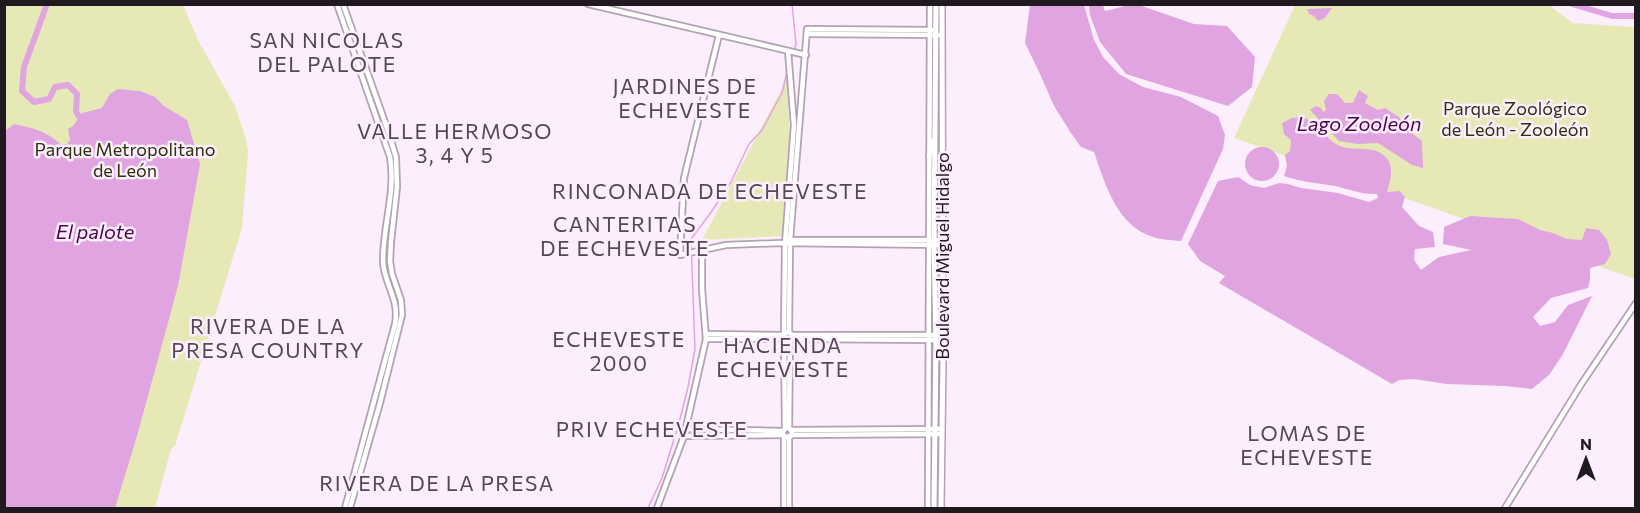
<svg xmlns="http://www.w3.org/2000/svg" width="1640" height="513" viewBox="0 0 1640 513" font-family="Commissioner,sans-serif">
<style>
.green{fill:#e6e9b5}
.water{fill:#e0a4e0}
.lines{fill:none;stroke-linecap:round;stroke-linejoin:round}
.stream{stroke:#e0a4e0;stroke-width:1.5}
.river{stroke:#e0a4e0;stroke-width:6}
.tertiary-casing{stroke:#b3a2b3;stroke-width:8}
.secondary-casing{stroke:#b3a2b3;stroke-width:8}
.tertiary{stroke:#fff;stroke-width:4.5}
.secondary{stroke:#fff;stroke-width:5}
.labels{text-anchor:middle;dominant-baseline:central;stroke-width:5;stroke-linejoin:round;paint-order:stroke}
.park-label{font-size:18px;fill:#2f300c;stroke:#fdeefd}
.street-label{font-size:18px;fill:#201920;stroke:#fdeefd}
.water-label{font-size:20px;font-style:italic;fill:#4c014f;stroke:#fdeefd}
.quarter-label{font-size:21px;letter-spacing:1.5px;fill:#564756;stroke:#fdeefd}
</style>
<rect width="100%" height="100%" fill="#fdeefd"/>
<g class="green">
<path d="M4 5H183L198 40 235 106 246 139 248 152 242 228 175 446 171 449 155 508H5Z"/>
<path d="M1295 5H1549L1573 23 1635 27V279L1234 138Z"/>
<path d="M787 79 790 143 783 236 702 240Z"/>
</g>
<g class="water">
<path d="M1030 5H1084L1094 40 1103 57 1119 74 1143 87 1181 97 1218 116 1225 135 1223 149 1181 241C1172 240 1161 240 1153 237 1117 226 1105 184 1094 152L1081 147 1071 133 1054 106 1040 74 1025 43Z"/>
<path d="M1089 5H1103L1105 11 1129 5H1139L1194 24 1227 26 1255 57 1252 87 1228 106 1126 74 1100 42 1090 15Z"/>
<path d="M1332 8 1325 18 1318 21 1314 16 1309 14 1307 9Z"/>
<path d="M118 89 140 91 155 97 164 106 187 120 200 164 178 286 137 436 115 508H5V131L14 124C32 128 48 131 61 145L67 144 70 140 68 129 73 126 82 113 102 108 110 94Z"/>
<path d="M1359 90 1368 96 1365 103 1378 110 1385 108 1399 117 1409 131 1422 141 1423 168 1412 165 1378 143 1358 144 1339 141 1310 110 1316 106 1321 108 1323 112 1326 110 1324 101 1329 94H1337L1345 103H1353Z"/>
<path d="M1303 117C1307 119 1312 121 1315 124 1323 130 1327 139 1336 144 1352 154 1376 142 1388 160 1394 171 1390 181 1387 192L1400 191 1405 197 1402 207 1419 226 1433 232 1435 247 1415 249 1414 260 1421 270 1439 257 1471 250 1443 244 1444 227 1470 216 1518 219 1540 230 1553 233 1567 239 1582 240 1586 228 1599 230 1607 240 1611 254 1605 264 1590 268V280L1588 288 1551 298 1533 317 1540 326 1555 322 1568 305 1592 296 1563 354 1549 375 1532 389 1505 386 1447 384 1414 379 1399 380 1392 384 1219 283 1225 276 1200 261 1188 244 1218 181 1238 177 1250 185 1264 188 1279 183 1288 184 1301 188 1338 193 1369 202 1378 198 1377 194C1362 195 1349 189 1335 186 1317 183 1301 182 1284 176L1287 166 1285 155 1290 151 1291 140 1284 134 1282 123 1292 118Z"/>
<circle cx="1262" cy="164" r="17"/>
</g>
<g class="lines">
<g class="stream">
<path d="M791 60 796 44 792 4"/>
<path d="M648 508 662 478 679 423 688 387 695 349 691 239 712 211 731 182 749 144 762 130 782 93 788 67"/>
</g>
<g class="river">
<path d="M47 4 24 67 22 91 34 102 49 99 55 87 68 85 77 94 76 111 79 117"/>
<path d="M1572 4 1612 16H1636"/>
</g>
<g class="tertiary-casing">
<g id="tertiary">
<path d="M337 4 390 157C396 191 383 226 383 260 383 283 400 298 395 324L345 508"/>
<path d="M343 4 386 125 396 157 397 187 391 242 390 261 392 274 401 300 402 315 380 403 350 508"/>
<path d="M588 4 806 55"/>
<path d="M807 34 941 35"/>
<path d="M719 35 684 178 680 255 726 245 781 243 941 245"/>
<path d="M789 240H941"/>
<path d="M789 332 785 333 783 336 784 340 787 341H790L793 338 792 335 789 332 790 240 807 29 932 30"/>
<path d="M706 334 784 335"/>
<path d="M784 334 785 244 794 125 788 51"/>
<path d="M792 335H936"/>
<path d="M706 339H784"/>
<path d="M792 339 936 340"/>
<path d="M784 340 785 429"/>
<path d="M789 428H786L783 431V435L786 437 791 436 792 432 789 428 790 341"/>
<path d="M686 429 783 431"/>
<path d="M791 430 942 429"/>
<path d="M792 435 942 434"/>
<path d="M684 436 783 435"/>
<path d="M657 508 684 436 706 339 702 289V249"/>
<path d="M784 508V436"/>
<path d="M789 508V437"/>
<path d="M928 508 930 4"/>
<path d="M1505 508 1582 383 1636 303"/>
</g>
</g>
<g class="secondary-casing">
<g id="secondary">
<path d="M929 156 933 141"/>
<path d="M934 508 936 340 934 245 936 4"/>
<path d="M941 508 943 362 942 4"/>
</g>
</g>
<use href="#tertiary" class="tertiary"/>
<use href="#secondary" class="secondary"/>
</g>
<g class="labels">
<g class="park-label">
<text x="1515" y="108">Parque Zoológico<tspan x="1515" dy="21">de León - Zooleón</tspan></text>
<text x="125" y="149">Parque Metropolitano<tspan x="125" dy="21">de León</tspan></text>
</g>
<g class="street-label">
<text transform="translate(942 256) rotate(-90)">Boulevard Miguel Hidalgo</text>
</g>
<g class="water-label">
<text x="1359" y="123">Lago Zooleón</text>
<text x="95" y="231">El palote</text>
</g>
<g class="quarter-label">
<text x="327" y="39">SAN NICOLAS<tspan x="327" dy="24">DEL PALOTE</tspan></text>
<text x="685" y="85">JARDINES DE<tspan x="685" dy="24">ECHEVESTE</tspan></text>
<text x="455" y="130">VALLE HERMOSO<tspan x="455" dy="24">3, 4 Y 5</tspan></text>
<text x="710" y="190">RINCONADA DE ECHEVESTE</text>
<text x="625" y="223">CANTERITAS<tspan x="625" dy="24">DE ECHEVESTE</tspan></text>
<text x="268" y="325">RIVERA DE LA<tspan x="268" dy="24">PRESA COUNTRY</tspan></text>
<text x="619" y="338">ECHEVESTE<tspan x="619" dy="24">2000</tspan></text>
<text x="783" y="344">HACIENDA<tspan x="783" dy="24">ECHEVESTE</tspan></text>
<text x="652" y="428">PRIV ECHEVESTE</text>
<text x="1307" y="432">LOMAS DE<tspan x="1307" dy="24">ECHEVESTE</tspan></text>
<text x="437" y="482">RIVERA DE LA PRESA</text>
</g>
</g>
<rect width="1640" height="513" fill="none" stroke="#201920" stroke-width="12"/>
<g transform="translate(1586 459)" stroke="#fdeefd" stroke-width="4.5" paint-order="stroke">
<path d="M0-4.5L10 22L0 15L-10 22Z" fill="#201920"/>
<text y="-9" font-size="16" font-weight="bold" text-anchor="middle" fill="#201920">N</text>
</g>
</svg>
